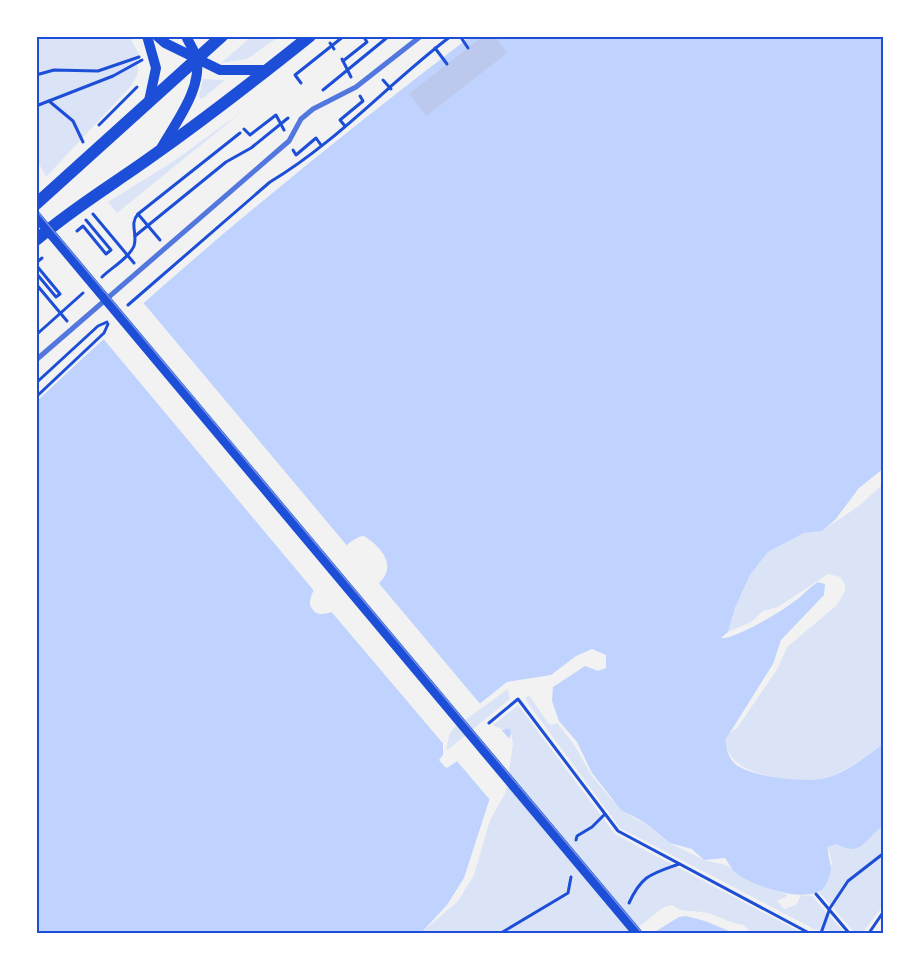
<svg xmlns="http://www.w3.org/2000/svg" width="920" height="969" viewBox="0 0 920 969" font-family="Karla,sans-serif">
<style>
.green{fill:#dbe4f7}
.water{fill:#bfd3fe;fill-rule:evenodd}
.pier{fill:#f2f2f2}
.building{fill:#bdc9ec}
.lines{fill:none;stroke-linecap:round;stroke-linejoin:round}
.path{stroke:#1d4ed8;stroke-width:3}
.pedestrian{stroke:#5277de;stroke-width:5}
.secondary{stroke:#1d4ed8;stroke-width:10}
.primary{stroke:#1d4ed8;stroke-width:12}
.tram{stroke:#7290e2;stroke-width:1.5}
.neatline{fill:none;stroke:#1d4ed8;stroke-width:2}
</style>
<rect width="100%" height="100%" fill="#f2f2f2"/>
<g class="green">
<path d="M36 36H129L140 56 137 58 138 73 131 86 46 177 36 158Z"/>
<path d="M252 36H280L247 59 221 63Z"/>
<path d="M203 79 223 80 224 81 202 99 199 96Z"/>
<path d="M244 110 117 213 108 202 174 161Z"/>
<path d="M884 483V743C865 756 846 773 824 778 799 784 731 777 727 746 725 737 729 733 737 728L778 668 787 647 837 605 845 591V585L840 577 828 574 778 607 763 611 751 622 728 632 735 608 750 575 768 552 804 533 822 531 860 505Z"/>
<path d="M508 689 510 699 446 751 449 735 454 728Z"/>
<path d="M529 695 548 723 552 725 557 723 573 743 592 776 611 799 633 818 643 822 670 843 704 860 726 865 752 882 786 894 787 896 777 901 784 909 796 905 801 895 812 896 845 933 814 929 620 828 532 709 525 698Z"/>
<path d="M518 705 615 834 802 933H751L744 925C728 923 717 914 701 912 690 910 682 913 672 905L664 907 631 933H421L458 901 474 875 490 820 506 792 513 744 510 729H500L493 725Z"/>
<path d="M884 825V905L862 933H855L819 892 824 887 832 863 828 847 836 844C862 858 865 839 884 825Z"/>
</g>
<g class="water">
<path d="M471 36H884V468L859 488 835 520 822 531 804 533 768 552 750 575 735 608 728 632 721 638C733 640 781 612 792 603 802 597 808 588 818 582L825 584 824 595 781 640 773 664 726 739C726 748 728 757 735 764 751 777 805 783 825 778 847 773 866 756 884 743V825C865 839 862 858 836 844L828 847C827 864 837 864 825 886 813 907 750 885 736 873 731 869 729 863 725 858L704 860 692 849 670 843 644 822 621 810 592 773 577 742 559 721 552 701 553 687 585 666 598 671 606 668V655L592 649 576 656 551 675 507 682 449 728 443 741V755L439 760 446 768C462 761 496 726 510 729L511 733 464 878 447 905 421 933H36V402C173 271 320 151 471 36ZM364 536C379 545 397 564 381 581 376 588 365 592 358 597 348 604 332 615 320 614 314 613 312 609 310 605 309 587 346 536 364 536Z"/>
<path d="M686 916 705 921 734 933H653L679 917Z"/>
</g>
<g class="pier">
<path d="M141 300 349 548 315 592 101 336Z"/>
<path d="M377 581 481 705 451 730 446 747 329 609Z"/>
<path d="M499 727 512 742 491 801 456 760Z"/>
</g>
<path class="building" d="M483 36H495L507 53 426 116 409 94Z"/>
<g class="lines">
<g class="path">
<path d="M460 36 468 48"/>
<path d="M330 43 334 49"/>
<path d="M435 48 447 64"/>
<path d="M342 59 351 77"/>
<path d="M343 61 367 42 363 36"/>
<path d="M36 75 54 70 98 71 139 57"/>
<path d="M383 80 391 89"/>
<path d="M301 83 295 75 344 36"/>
<path d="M323 90 389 36"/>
<path d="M49 101 73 121 83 142"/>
<path d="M36 106 113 76 142 60"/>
<path d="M99 125 137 87"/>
<path d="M345 126 340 120 363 101 360 96"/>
<path d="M244 129 250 135 276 115 284 130"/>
<path d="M293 150 296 155 316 138 321 145"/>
<path d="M93 214 134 263"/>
<path d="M138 214 160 240"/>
<path d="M77 231 83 226 106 254 111 250 86 220"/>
<path d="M135 236 226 162 251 148 288 118"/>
<path d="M36 263 42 258"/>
<path d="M36 265 60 294 56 297 36 273"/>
<path d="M102 277C111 268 129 258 134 246 138 234 129 224 138 214L240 133"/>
<path d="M36 284 67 321"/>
<path d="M128 305 270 182C337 142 389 83 451 36"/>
<path d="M36 335 83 293"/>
<path d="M36 383 98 326 107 322"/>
<path d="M36 397 104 333 108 324"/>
<path d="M489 723 518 699 618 831 809 933"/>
<path d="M576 840 577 836 592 827 605 814"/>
<path d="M816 894 849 933"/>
<path d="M629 903C642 875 651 874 679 864"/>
<path d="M501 933 568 893 571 877"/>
<path d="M821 933 830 908 848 881 884 853"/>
<path d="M869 933 884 911"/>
</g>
<path class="pedestrian" d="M36 360 282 147 289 141 301 119 313 109 356 87 421 36"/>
<g class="secondary">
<path d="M147 36 156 68 149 101"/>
<path d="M157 36 165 43 220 70H267"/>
<path d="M159 152C173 126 204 88 196 57 194 50 189 43 186 36"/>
<path d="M36 216 637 933"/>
</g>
<g class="primary">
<path d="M36 204 222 36"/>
<path d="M36 240C74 207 117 182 158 152 210 115 260 76 310 36"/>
</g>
<path class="tram" d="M36 210 642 933"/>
</g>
<rect width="920" height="969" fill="none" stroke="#ffffff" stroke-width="75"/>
<rect x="38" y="38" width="844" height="894" class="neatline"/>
</svg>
